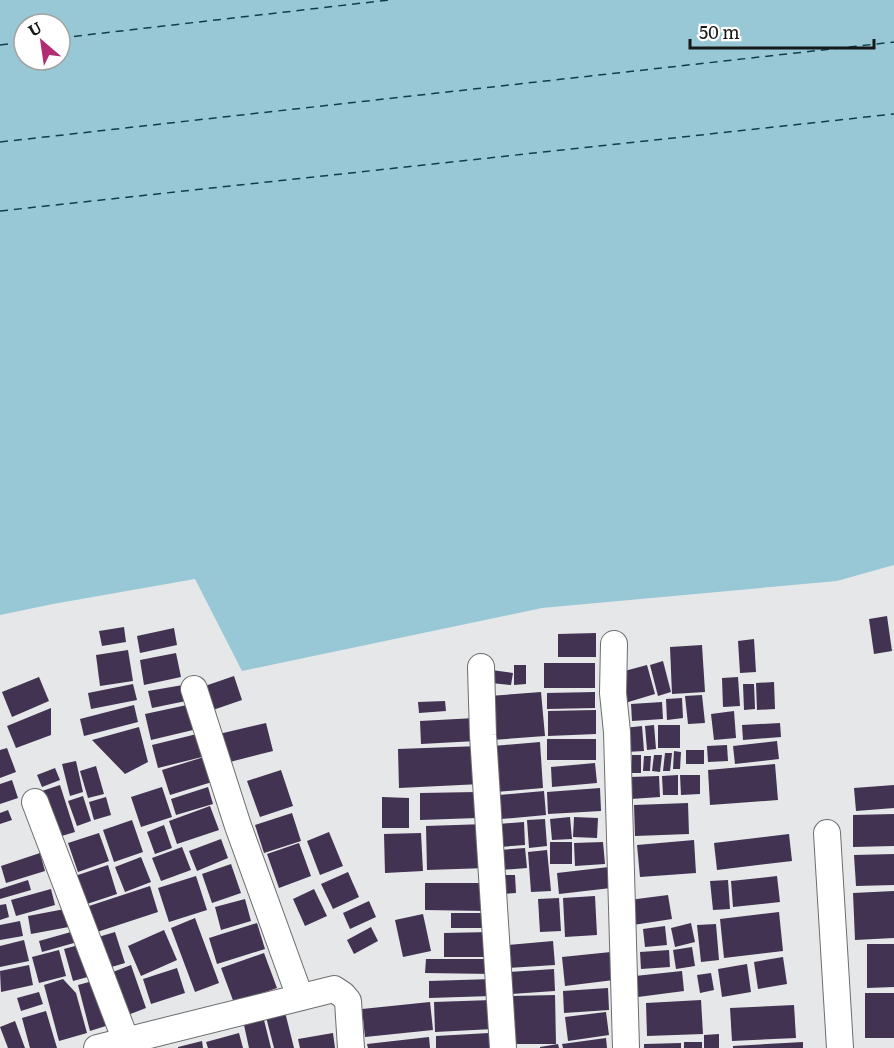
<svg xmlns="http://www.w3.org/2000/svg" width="894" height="1048" viewBox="0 0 894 1048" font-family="Literata,serif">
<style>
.water{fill:#98c8d6;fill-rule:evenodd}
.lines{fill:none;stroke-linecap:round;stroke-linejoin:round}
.ferry{stroke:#123e49;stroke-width:1.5;stroke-dasharray:8 6;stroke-linecap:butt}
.building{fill:#413351}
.minor-casing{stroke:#6c6d6f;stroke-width:28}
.minor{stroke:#fff;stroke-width:26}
</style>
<rect width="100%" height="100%" fill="#e6e7e8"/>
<path class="water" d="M0 0H894V565L837 581 542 608 242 671 195 579 53 604 0 615ZM24 24H60V60H24Z"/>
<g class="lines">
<g class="ferry">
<path d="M60 38 389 0"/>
<path d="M0 45 24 42"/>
<path d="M0 142 894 42"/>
<path d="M0 211 894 114"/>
</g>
</g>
<g class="building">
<path d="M887 616 892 651 874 654 869 619Z"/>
<path d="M124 627 126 642 102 646 99 631Z"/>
<path d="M174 628 177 645 140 653 137 636Z"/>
<path d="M596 633V657H558V634Z"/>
<path d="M754 639 756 672 740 673 738 641Z"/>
<path d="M702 645 705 692 672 694 670 647Z"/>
<path d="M128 650 133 681 100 686 96 655Z"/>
<path d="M176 653 181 677 144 685 140 660Z"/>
<path d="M663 661 671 692 658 696 650 665Z"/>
<rect x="544" y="663" width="51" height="25"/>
<path d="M514 665H526V684L514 685Z"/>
<path d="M647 665 655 694 625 703 617 673Z"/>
<path d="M484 669 513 673 511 685 482 682Z"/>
<path d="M234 676 242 700 210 711 202 687Z"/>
<path d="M39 677 49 701 12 717 2 692Z"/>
<path d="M738 677 740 706 723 707 722 678Z"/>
<path d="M774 682 775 709 757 710 756 683Z"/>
<path d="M133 684 137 700 91 709 88 693Z"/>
<path d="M743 684H754L755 709 744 710Z"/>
<path d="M183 685 186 701 152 708 148 691Z"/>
<path d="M541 692 545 736 492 740 489 696Z"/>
<path d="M595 692V708L547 709V693Z"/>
<path d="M702 695 705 723 688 724 685 696Z"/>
<path d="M682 698 683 718 667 720 666 699Z"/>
<path d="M445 701 446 711 419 713 418 702Z"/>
<path d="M662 702 663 719 632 721 631 704Z"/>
<path d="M134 705 138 722 84 736 80 719Z"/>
<path d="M187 705 193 730 151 740 145 714Z"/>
<path d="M51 708V735L16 748 7 726Z"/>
<path d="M596 710V734L548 736V711Z"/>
<path d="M734 711 736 738 714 740 711 714Z"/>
<path d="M475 718 476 741 421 744 420 721Z"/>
<path d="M266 723 273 751 226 763 219 734Z"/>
<path d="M780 723 781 737 743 740 742 725Z"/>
<path d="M654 725 656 749 647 750 645 726Z"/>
<rect x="658" y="725" width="22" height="23"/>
<path d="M642 726 644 751 626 752 624 728Z"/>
<path d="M139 727 148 762 125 774 92 740Z"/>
<path d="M201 733 206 756 158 768 152 745Z"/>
<rect x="547" y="739" width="49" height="21"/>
<path d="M777 741 779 759 735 764 733 746Z"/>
<path d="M540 742 543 788 496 792 493 746Z"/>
<path d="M727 745 728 761 708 762 707 746Z"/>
<path d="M480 746 481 784 399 788 398 749Z"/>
<path d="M7 748 16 772 0 778V750Z"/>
<rect x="686" y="750" width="18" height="14"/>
<path d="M674 751 681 752 680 769H673Z"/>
<path d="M665 753H672L670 771H663Z"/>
<rect x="632" y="755" width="9" height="18"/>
<path d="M654 755H662L660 772 652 771Z"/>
<path d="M644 756H651L650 771H643Z"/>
<path d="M204 757 212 782 170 795 162 770Z"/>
<path d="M76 761 83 792 70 796 62 764Z"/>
<path d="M595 763 597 783 552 787 551 767Z"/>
<path d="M775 764 778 800 710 805 708 770Z"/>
<path d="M96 766 104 794 88 798 80 771Z"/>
<path d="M55 768 60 780 42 787 37 775Z"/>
<path d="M281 770 293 806 260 817 247 781Z"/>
<path d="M678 775V795H663L662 776Z"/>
<path d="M680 775H700V794L681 795Z"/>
<path d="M659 776 660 797 631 799 630 777Z"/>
<path d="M12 780 18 798 0 804V784Z"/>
<path d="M60 785 75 832 55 838 39 792Z"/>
<path d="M894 785V808L856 811 854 788Z"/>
<path d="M162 787 172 817 141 827 131 797Z"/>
<path d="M208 787 213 804 176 815 171 799Z"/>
<path d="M600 788 601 811 548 814 547 792Z"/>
<path d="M544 791 546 815 501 819 499 795Z"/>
<path d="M477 792V818L420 820V793Z"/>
<path d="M83 796 91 821 77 826 68 801Z"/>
<path d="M106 797 111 815 94 820 89 802Z"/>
<path d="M382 797 409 798V828H382Z"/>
<path d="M688 803 689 834 635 836 634 805Z"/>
<path d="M210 806 219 830 177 844 169 821Z"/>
<path d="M8 810 12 820 0 824V813Z"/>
<path d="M292 813 301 841 264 853 255 825Z"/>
<path d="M894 814V846L853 847V815Z"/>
<path d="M570 817 572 839 552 840 550 819Z"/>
<path d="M574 817 598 818 597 838 573 837Z"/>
<path d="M545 819 547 846 529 848 527 820Z"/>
<path d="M132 820 143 852 114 862 103 830Z"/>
<path d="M524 822 525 845 500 847 499 824Z"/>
<path d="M486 824 487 868 427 870 426 826Z"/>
<path d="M164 825 172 848 155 854 147 832Z"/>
<path d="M329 832 343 866 320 875 307 841Z"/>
<path d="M99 833 109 861 78 872 68 843Z"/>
<path d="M421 833 423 871 385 873 384 834Z"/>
<path d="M789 834 792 861 717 870 714 843Z"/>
<path d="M221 839 228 858 197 871 189 851Z"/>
<path d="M694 840 696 873 640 877 637 845Z"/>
<rect x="550" y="842" width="22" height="22"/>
<path d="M603 842 605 864 575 866 574 843Z"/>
<path d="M299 843 311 876 279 888 267 854Z"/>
<path d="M182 847 191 870 161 881 152 858Z"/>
<path d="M525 848 527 868 501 870 499 850Z"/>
<path d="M547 850 551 891 531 892 528 852Z"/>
<path d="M40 853 45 871 6 883 1 866Z"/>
<path d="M894 854V885L856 886 854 855Z"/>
<path d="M141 857 151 882 125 892 115 867Z"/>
<path d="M231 864 241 893 212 903 202 874Z"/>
<path d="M108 865 117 894 81 906 72 877Z"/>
<path d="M609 867 611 888 559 894 557 873Z"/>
<path d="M348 872 359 897 333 909 321 884Z"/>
<path d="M499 875H515L516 893 500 894Z"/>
<path d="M196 876 207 910 169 922 158 888Z"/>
<path d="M777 876 780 902 733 907 731 881Z"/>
<path d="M28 880 31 890 0 899V889Z"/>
<path d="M728 880 730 909 713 910 710 881Z"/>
<path d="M425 883H487L486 911 425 910Z"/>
<path d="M150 886 158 912 97 932 89 906Z"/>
<path d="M51 889 55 905 16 916 11 900Z"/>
<path d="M314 889 327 916 305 926 293 899Z"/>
<path d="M894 891V938L855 940 853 893Z"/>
<path d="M668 895 672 919 633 925 629 900Z"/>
<path d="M595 896 597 935 565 937 563 898Z"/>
<path d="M559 898 561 931 540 932 538 899Z"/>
<path d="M245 899 251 921 221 930 215 907Z"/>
<path d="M369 901 376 917 350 929 343 913Z"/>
<path d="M6 904 9 917 0 920V905Z"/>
<path d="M70 908 74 926 31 934 28 916Z"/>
<path d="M779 912 783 951 724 958 720 919Z"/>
<rect x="451" y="913" width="38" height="15"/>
<path d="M423 914 431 951 403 957 395 920Z"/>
<path d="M195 918 219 983 195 992 171 928Z"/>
<path d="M20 921 23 936 0 940V925Z"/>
<path d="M257 923 265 949 217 964 209 938Z"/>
<path d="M691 923 695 942 675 947 671 928Z"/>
<path d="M716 924 719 960 701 962 697 925Z"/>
<path d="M665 926 667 945 645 947 643 929Z"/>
<path d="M371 927 378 941 354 954 347 940Z"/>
<path d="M78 930 81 941 42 952 39 941Z"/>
<path d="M164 930 177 960 141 976 128 946Z"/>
<path d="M115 932 125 963 105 969 95 938Z"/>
<path d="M490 932 489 957H444V933Z"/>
<path d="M24 940 29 961 0 967V946Z"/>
<path d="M553 941 555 965 508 968 507 945Z"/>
<path d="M86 943 95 975 73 981 64 949Z"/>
<path d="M867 944H894V987L867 988Z"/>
<path d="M692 947 695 966 676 969 673 950Z"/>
<path d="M59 950 66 976 39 983 32 957Z"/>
<path d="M669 950 670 967 641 969 640 952Z"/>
<path d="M611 952 614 980 565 986 562 957Z"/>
<path d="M264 953 277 988 234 1003 221 968Z"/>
<path d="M783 957 787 984 758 989 754 962Z"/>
<path d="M426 959H493V974L425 973Z"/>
<path d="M747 964 751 992 722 997 718 969Z"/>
<path d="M29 965 33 985 1 992 0 971Z"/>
<path d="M131 965 146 1008 120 1018 105 975Z"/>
<path d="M177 968 185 993 151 1004 143 979Z"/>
<path d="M554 969 555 991 511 994 509 972Z"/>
<path d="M682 971 684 991 638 997 635 976Z"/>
<path d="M711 973 714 990 700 993 697 975Z"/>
<path d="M63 979 76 993 87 1033 59 1041 44 985Z"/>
<path d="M100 979 112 1024 90 1031 78 985Z"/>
<path d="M492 979V996L429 998V981Z"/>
<path d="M608 988 609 1010 564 1013 563 991Z"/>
<path d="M39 992 43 1004 21 1011 17 998Z"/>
<rect x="865" y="993" width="29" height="45"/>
<path d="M555 995 556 1044H512V996Z"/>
<path d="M492 1000 493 1029 435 1032 434 1002Z"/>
<path d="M701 1000 703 1034 647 1036 646 1003Z"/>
<path d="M430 1002 433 1030 365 1037 362 1009Z"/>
<path d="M794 1005 796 1038 732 1041 730 1008Z"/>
<path d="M46 1011 57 1048H30L22 1018Z"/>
<path d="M285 1012 294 1048H274L266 1017Z"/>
<path d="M606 1012 609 1035 568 1041 565 1017Z"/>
<path d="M264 1020 271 1048H249L244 1025Z"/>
<path d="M15 1021 25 1048H8L0 1027Z"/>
<path d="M239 1033 243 1048H208L206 1042Z"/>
<path d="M333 1033 335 1048H300L298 1039Z"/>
<path d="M489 1033 490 1048H436V1036Z"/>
<path d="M719 1034V1048H704V1035Z"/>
<path d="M429 1037 430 1048H368L367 1044Z"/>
<path d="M606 1038 607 1048H563L562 1044Z"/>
<path d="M202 1041 203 1048H178V1047Z"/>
<rect x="684" y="1042" width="18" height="6"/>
<path d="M803 1042V1048H733V1046Z"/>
<path d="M681 1043V1048H644V1044Z"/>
<path d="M558 1044 559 1048H540V1047Z"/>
</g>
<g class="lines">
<g class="minor-casing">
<g id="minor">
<path d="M614 644 613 693 617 732 626 1048"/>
<path d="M481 667 483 735 503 1048"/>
<path d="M194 689 238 826 300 997"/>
<path d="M35 802 126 1041"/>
<path d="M827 833 840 1048"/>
<path d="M97 1048 334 989 343 995 348 1001 351 1048"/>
</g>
</g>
<use href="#minor" class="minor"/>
</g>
<g transform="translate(42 42) rotate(331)"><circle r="28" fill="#ffffff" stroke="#a2a3a3" stroke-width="1.5"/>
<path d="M0-4.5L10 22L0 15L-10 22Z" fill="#b12c73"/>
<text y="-9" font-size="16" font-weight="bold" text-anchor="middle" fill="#171818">U</text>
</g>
<path d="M690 39v9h184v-9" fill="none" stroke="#171818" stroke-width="3"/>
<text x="699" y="39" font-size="18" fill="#171818" stroke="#ffffff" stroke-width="4.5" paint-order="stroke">50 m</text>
</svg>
